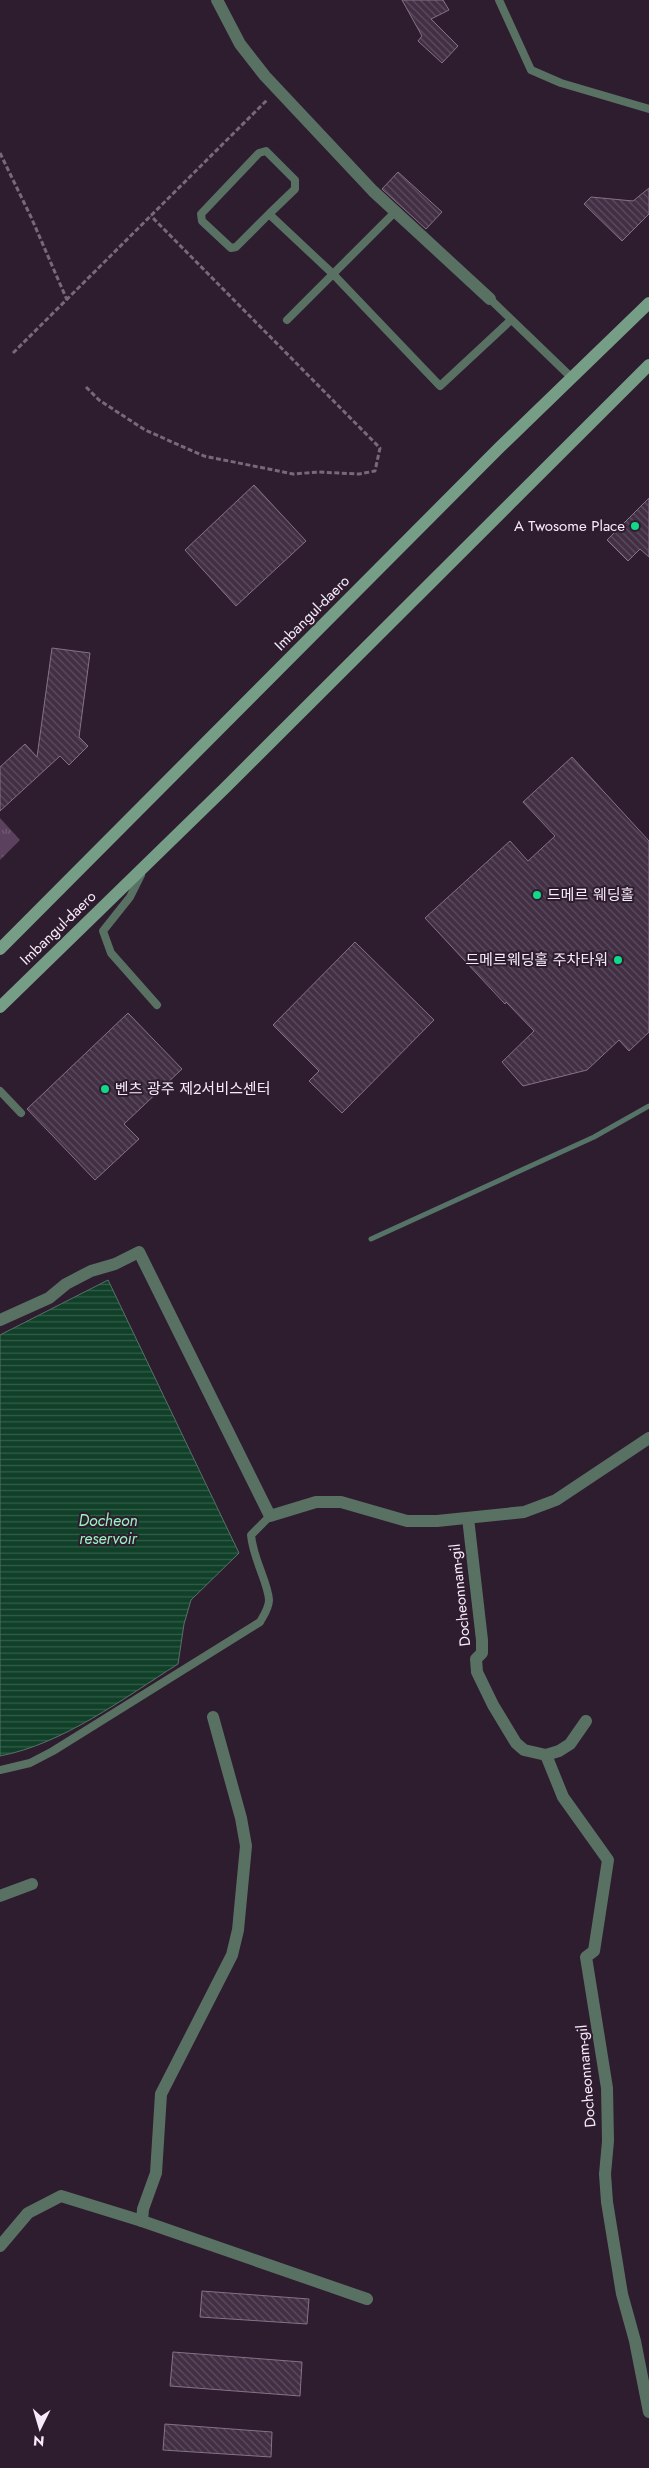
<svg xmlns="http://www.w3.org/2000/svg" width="649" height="2468" viewBox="0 0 649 2468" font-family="Jost,'Noto Sans KR',sans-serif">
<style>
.park{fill:url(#park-tufts)}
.water{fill:url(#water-rules);stroke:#567367}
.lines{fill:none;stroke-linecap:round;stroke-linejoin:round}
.stream{stroke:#567367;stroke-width:5}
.building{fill:url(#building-back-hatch);stroke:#877189}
.path{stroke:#786879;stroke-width:3;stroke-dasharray:5 2.5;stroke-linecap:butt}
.service{stroke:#597162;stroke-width:8}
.minor{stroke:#597162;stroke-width:12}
.secondary{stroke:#769e86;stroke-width:12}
.poi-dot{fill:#12d98a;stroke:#2e1c2f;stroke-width:2}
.labels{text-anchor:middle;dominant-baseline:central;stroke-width:4;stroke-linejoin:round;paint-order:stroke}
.poi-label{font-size:15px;fill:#f8ebf9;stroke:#2e1c2f;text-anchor:end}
.street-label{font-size:15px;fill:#f8ebf9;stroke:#2e1c2f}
.water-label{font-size:16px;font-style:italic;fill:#99f2bf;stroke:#2e1c2f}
</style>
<defs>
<pattern id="park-tufts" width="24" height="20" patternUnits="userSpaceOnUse" patternTransform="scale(1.25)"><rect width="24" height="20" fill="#5b415d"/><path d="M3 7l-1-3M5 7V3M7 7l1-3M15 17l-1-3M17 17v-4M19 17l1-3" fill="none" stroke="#735d75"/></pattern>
<pattern id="water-rules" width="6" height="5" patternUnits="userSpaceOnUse" patternTransform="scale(1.25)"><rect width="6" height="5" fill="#114029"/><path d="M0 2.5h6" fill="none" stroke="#345c49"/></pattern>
<pattern id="building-back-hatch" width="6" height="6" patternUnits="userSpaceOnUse" patternTransform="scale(1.25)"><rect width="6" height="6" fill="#422f44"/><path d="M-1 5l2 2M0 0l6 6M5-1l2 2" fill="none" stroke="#5e4d60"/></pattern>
</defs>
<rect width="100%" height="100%" fill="#2e1c2f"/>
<path class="park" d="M0 818 20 840 0 860Z"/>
<path class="water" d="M108 1280 239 1553 191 1600 184 1624 178 1664C124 1698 63 1744 0 1756V1335Z"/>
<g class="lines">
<path class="stream" d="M371 1239 594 1137 649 1106"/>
</g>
<g class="building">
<path d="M402 0H443L449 10 431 19 458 46 442 63 418 41 422 36Z"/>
<path d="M398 172 442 212 426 229 382 189Z"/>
<path d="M649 188V214L622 241 584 204 591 197 633 201Z"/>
<path d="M254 485 306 541 236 606 185 550Z"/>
<path d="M649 498V557L640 549 628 561 607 540Z"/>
<path d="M52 648 90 653 79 737 88 746 69 765 60 756 0 811V767L25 744 37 757Z"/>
<path d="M572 757 649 841V1032L629 1051 619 1040 587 1070 523 1086 502 1062 534 1031 506 1002 505 1004 425 918 510 841 528 861 555 836 523 802Z"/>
<path d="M355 942 434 1020 342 1113 309 1081 319 1071 273 1025Z"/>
<path d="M128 1013 182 1069 124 1124 139 1139 95 1180 27 1109Z"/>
<path d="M202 2291 309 2299 307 2324 200 2317Z"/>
<path d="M173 2352 302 2362 300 2396 170 2386Z"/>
<path d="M165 2424 272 2432 271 2457 163 2450Z"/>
</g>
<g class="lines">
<g class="path">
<path d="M0 153 31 217 67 300"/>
<path d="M13 353 267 100"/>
<path d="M86 387 99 400 145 430 204 456 293 474 319 472 359 474 375 471 380 448 151 216"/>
</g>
<g class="service">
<path d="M499 0 531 70 561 83 649 109"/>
<path d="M269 214 295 189V180L266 151 259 153 201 214 202 221 231 248 236 247 269 214 333 274 440 386 511 320"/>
<path d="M490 299 572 378"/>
<path d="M287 320 395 212"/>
<path d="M141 875 130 897 103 931 111 953 157 1005"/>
<path d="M0 1091 21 1113"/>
<path d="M0 1770 30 1763 53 1751 260 1622C264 1615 269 1608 269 1600 268 1582 253 1559 251 1535L270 1516"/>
</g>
<g class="minor">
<path d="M217 0 240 44 265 76 373 191 490 299"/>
<path d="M0 1320 49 1298 66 1284 91 1271 115 1264 139 1252 270 1516 316 1502H341L407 1521H437L524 1512 556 1500 649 1438"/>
<path d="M468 1518 482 1640V1653L476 1659 477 1672 493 1705 516 1743 524 1750 546 1755 559 1751 570 1744 586 1721"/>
<path d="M546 1755 563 1797 608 1860 594 1951 586 1957 607 2088 608 2141 605 2174 607 2202 622 2294 635 2341 649 2412"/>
<path d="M0 1896 32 1884"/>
<path d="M142 2221 143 2209 156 2173 161 2094 232 1955 238 1930 246 1846 241 1818 213 1717"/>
<path d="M0 2246 28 2213 61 2196 142 2221 367 2299"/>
</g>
<g class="secondary">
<path d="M0 949 499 448 649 303"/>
<path d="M0 1007 226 787 649 365"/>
</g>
</g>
<g class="poi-dot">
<circle cx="635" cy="526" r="5"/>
<circle cx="537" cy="895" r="5"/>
<circle cx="618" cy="960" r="5"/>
<circle cx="105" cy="1089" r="5"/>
</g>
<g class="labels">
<g class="poi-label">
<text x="625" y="526">A Twosome Place</text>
<text x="547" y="895" text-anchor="start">드메르 웨딩홀</text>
<text x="608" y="960">드메르웨딩홀 주차타워</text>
<text x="115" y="1089" text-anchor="start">벤츠 광주 제2서비스센터</text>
</g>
<g class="street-label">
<text transform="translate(312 613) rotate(-45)">Imbangul-daero</text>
<text transform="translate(58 928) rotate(-44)">Imbangul-daero</text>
<text transform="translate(460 1595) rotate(-96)">Docheonnam-gil</text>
<text transform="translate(586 2076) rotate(-95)">Docheonnam-gil</text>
</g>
<g class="water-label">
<text x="108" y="1520">Docheon<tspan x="108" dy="18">reservoir</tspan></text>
</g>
</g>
<g transform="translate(40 2428) rotate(185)" stroke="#2e1c2f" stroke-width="4" paint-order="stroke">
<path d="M0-4L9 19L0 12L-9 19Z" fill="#f8ebf9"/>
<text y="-8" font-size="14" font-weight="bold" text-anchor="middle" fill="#f8ebf9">N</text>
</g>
</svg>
